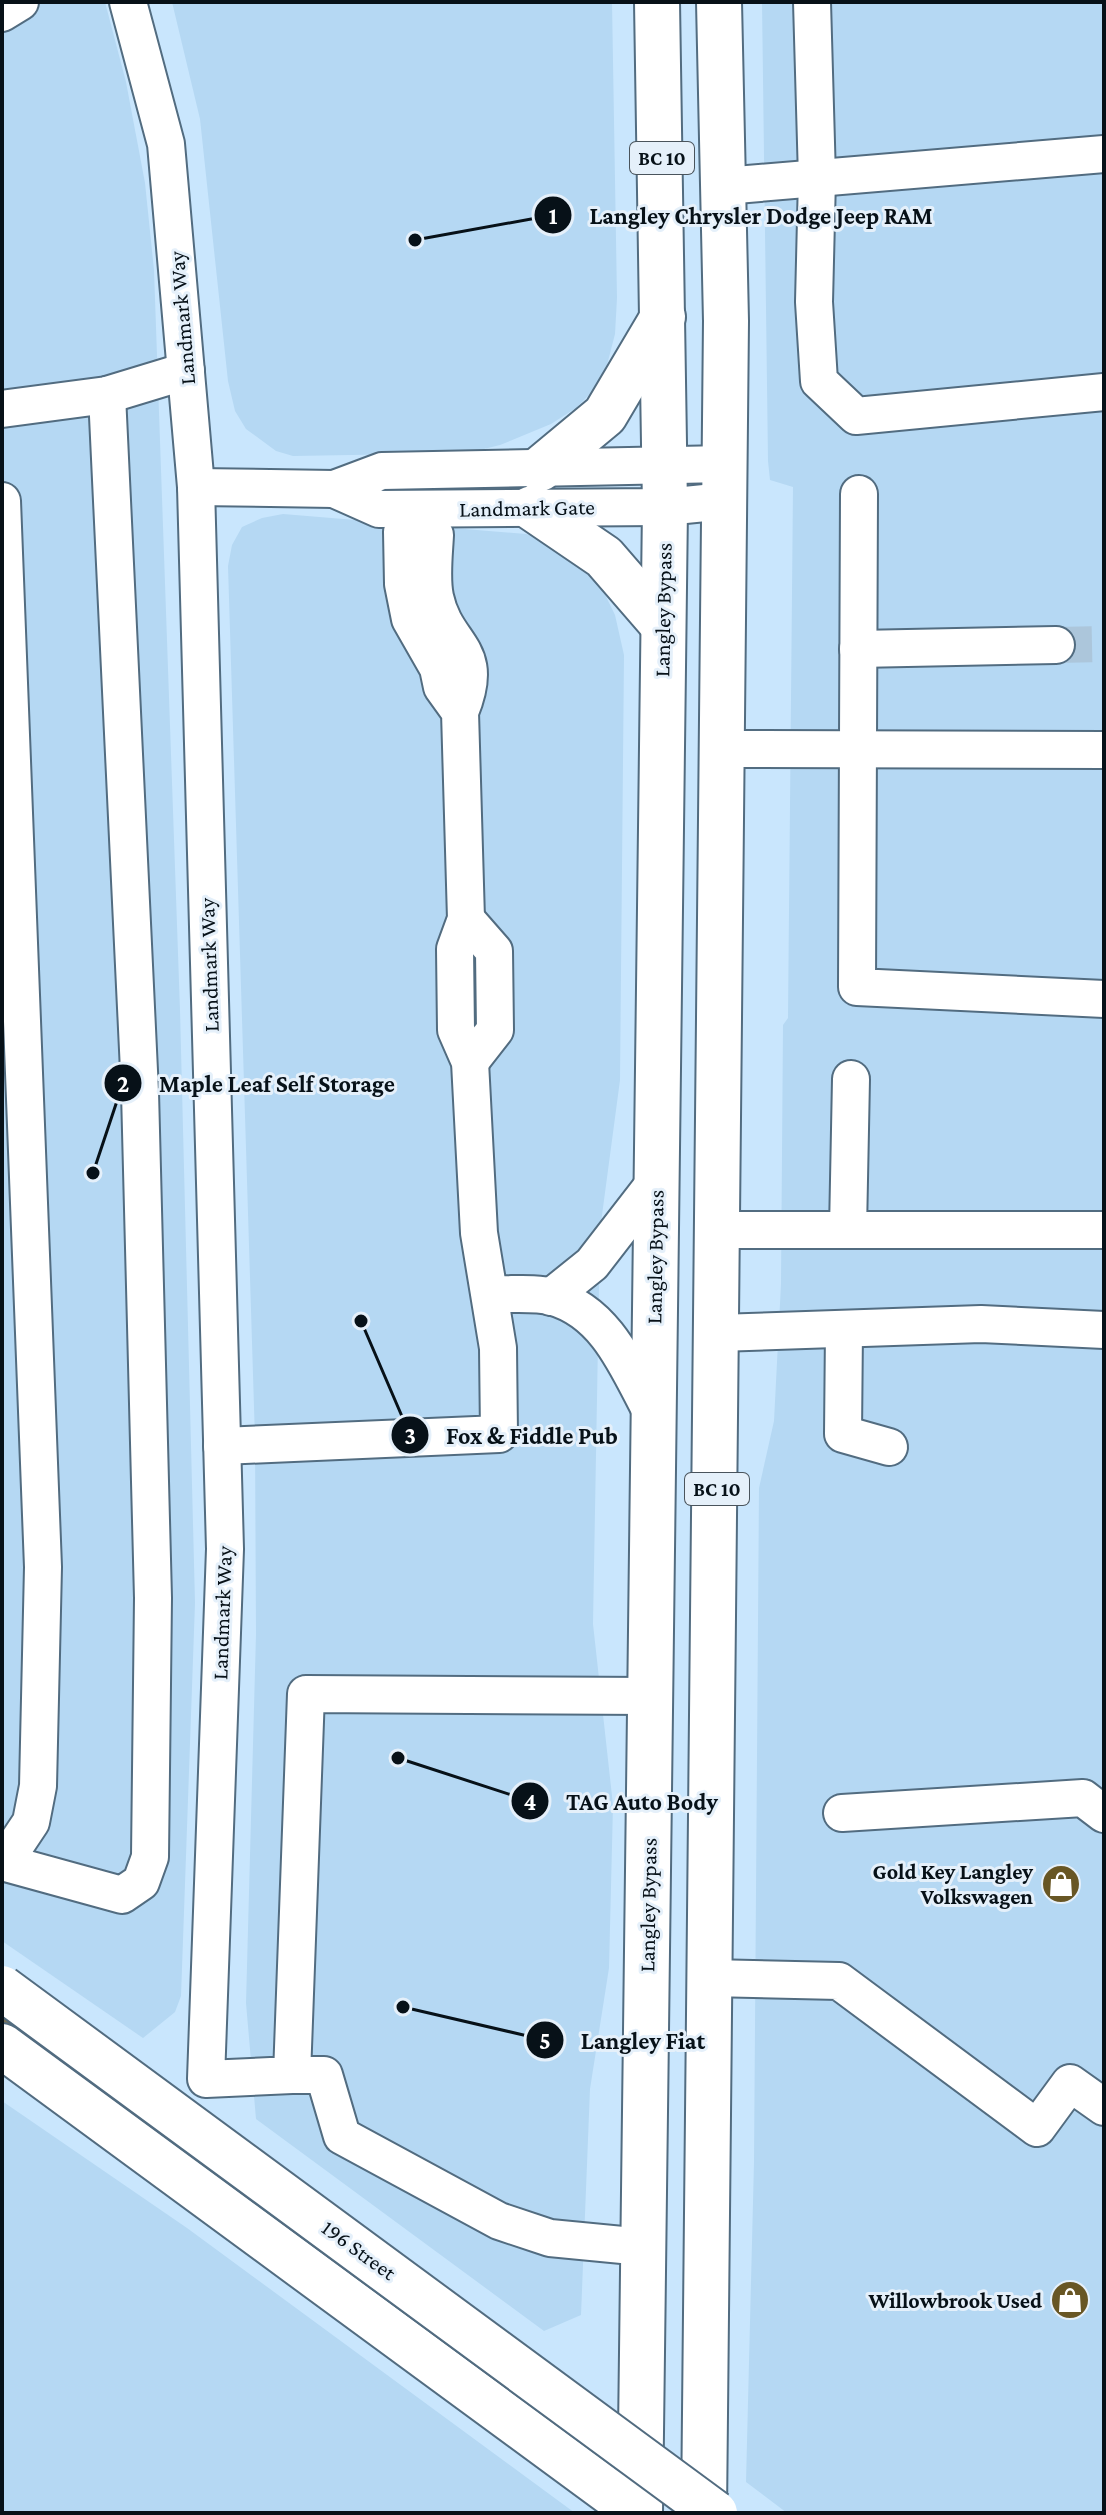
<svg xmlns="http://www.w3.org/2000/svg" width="1106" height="2515" viewBox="0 0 1106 2515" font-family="'Crimson Pro',serif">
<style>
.built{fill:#b5d8f3}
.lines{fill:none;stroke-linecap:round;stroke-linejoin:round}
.stream{stroke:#78725a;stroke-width:11}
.minor-tunnel{stroke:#acc6db;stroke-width:36;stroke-dasharray:36 18;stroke-linecap:butt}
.minor-casing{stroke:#526c80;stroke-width:40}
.major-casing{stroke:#526c80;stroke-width:48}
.highway-casing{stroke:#526c80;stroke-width:48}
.minor{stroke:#fff;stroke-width:36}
.major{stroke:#fff;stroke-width:44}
.highway{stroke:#fff;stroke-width:44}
.major-bridge-casing{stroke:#526c80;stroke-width:48;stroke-linecap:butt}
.major-bridge{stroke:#fff;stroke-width:44}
.labels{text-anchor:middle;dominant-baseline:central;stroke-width:6;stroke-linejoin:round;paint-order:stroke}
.shield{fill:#e5f0fa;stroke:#4a545c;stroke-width:2}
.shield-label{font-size:20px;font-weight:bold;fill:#071118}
.street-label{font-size:22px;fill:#071118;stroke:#e5f0fa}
.poi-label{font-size:22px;font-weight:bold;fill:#071118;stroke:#e5f0fa;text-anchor:end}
.leader{fill:none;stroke:#071118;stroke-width:3}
.callout-dot{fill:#071118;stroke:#e5f0fa;stroke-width:3}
.mark-label{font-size:24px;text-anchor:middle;font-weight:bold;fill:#fff}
.callout-label{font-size:24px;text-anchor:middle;font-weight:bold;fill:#071118;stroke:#e5f0fa;stroke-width:6;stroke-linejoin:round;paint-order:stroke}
</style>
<rect width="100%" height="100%" fill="#c9e6fd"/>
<g class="built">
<path d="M2 2H105L126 82 145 183 154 270 180 1010 195 1603 181 1996 175 2012 143 2038 2 1941Z"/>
<path d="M172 2H612L617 298 615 334 607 365 595 389 576 408 551 424 500 445 468 453 293 456 276 451 246 429 235 411 228 381 200 119Z"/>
<path d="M762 2H1104V2513H787L746 2482 754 2162 759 1488 774 1421 781 1284 783 1025 788 1018 793 487 770 480 768 461Z"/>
<path d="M283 514 526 534 552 541 597 578 615 615 624 655 620 1080 600 1230 593 1624 613 1805 609 1968 590 2089 581 2315 544 2331 256 2119 246 2003 256 1634 255 1439 228 566 232 545 242 527 262 518Z"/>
<path d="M2 2101 187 2228 575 2513H2Z"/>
</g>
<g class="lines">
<path class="stream" d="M2 2018 26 2037"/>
<path class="minor-tunnel" d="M1056 645 1104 644"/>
<g class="minor-casing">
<g id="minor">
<path d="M128 2 166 144 196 487 225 1549 206 2079 292 2075 306 1694 651 1696"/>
<path d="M812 2 817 178 814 302 819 381 856 416 1104 392"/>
<path d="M2 13 20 2"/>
<path d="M724 186 1104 154"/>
<path d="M2 409 107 395 186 371"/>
<path d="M196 487 334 489 382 471 725 464"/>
<path d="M334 489 379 509 665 507 725 501"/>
<path d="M859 494 857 987 1104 999"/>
<path d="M2 501 43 1567 38 1786 31 1822 11 1852 2 1856"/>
<path d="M858 649 1056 645"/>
<path d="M724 749 1104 750"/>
<path d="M466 919 494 951 495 1030 470 1062"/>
<path d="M719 1230H1104"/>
<path d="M848 1230 851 1079"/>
<path d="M491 1294C510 1295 535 1292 553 1297 608 1313 628 1369 653 1415"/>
<path d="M551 1297 592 1264 657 1180"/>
<path d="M844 1329 843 1434 889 1447"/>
<path d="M718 1333 981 1324 1104 1330"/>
<path d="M222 1446 499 1434 498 1348 479 1233 470 1062 456 1030 455 949 466 919 460 712C487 647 446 649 435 597 431 578 434 555 435 535L410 509 402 532 403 584 410 619 438 668 442 687 460 712"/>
<path d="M842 1813 1083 1798 1104 1814"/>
<path d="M2 1862 122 1895 141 1882 150 1857 153 1598 140 1092 107 395"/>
<path d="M710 1978 839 1981 1037 2128 1070 2083 1104 2107"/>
<path d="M292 2075H324L342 2136 499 2221 550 2238 643 2247"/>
</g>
</g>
<g class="major-casing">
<path id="major" d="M2 2046 638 2513"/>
</g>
<g class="highway-casing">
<g id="highway">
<path d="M540 469 605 415 663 317"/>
<path d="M532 508 604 557 662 624"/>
<path d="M640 2513 665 507 657 2"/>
<path d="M704 2513 726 321 719 2"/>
</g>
</g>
<use href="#minor" class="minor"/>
<use href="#major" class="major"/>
<use href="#highway" class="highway"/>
<g class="major-bridge-casing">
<path id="major-bridge" d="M2 1988 715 2513"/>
</g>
<use href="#major-bridge" class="major-bridge"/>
</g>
<defs>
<g id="shop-disc" transform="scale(2)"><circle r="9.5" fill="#685624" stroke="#e5f0fa"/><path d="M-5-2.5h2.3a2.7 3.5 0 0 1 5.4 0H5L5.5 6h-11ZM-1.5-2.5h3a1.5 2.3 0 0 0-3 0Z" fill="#fff"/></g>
</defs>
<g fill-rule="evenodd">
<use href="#shop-disc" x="1061" y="1884"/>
<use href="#shop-disc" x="1070" y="2300"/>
</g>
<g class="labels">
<g class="shield">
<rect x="630" y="142" width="64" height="32" rx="6"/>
<rect x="685" y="1473" width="64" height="32" rx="6"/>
</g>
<g class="shield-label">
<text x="662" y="158">BC 10</text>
<text x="717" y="1489">BC 10</text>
</g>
<g class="street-label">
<text transform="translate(182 318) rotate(-95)">Landmark Way</text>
<text transform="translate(527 508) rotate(-1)">Landmark Gate</text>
<text transform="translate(663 610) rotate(-89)">Langley Bypass</text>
<text transform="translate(209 965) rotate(-92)">Landmark Way</text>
<text transform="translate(655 1257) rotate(-89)">Langley Bypass</text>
<text transform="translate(222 1613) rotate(-88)">Landmark Way</text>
<text transform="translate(648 1905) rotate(-89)">Langley Bypass</text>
<text transform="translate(359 2250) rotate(36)">196 Street</text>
</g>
<g class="poi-label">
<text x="1033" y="1871">Gold Key Langley<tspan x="1033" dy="25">Volkswagen</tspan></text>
<text x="1042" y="2300">Willowbrook Used</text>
</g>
</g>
<path class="leader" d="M415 240L553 215M93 1173L123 1083M361 1321L410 1435M398 1758L530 1801M403 2007L545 2040"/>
<g class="callout-dot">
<circle cx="415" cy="240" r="8"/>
<circle cx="93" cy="1173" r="8"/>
<circle cx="361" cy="1321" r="8"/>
<circle cx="398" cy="1758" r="8"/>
<circle cx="403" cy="2007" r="8"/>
<circle cx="553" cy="215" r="20"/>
<circle cx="123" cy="1083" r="20"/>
<circle cx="410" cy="1435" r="20"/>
<circle cx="530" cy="1801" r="20"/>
<circle cx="545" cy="2040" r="20"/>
</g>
<g class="mark-label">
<text x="553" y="224">1</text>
<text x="123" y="1092">2</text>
<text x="410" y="1444">3</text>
<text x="530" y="1810">4</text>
<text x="545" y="2049">5</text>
</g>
<g class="callout-label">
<text x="761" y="224">Langley Chrysler Dodge Jeep RAM</text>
<text x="277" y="1092">Maple Leaf Self Storage</text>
<text x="532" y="1444">Fox &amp; Fiddle Pub</text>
<text x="642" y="1810">TAG Auto Body</text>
<text x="643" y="2049">Langley Fiat</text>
</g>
<rect width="1106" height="2515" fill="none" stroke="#071118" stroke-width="8"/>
</svg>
